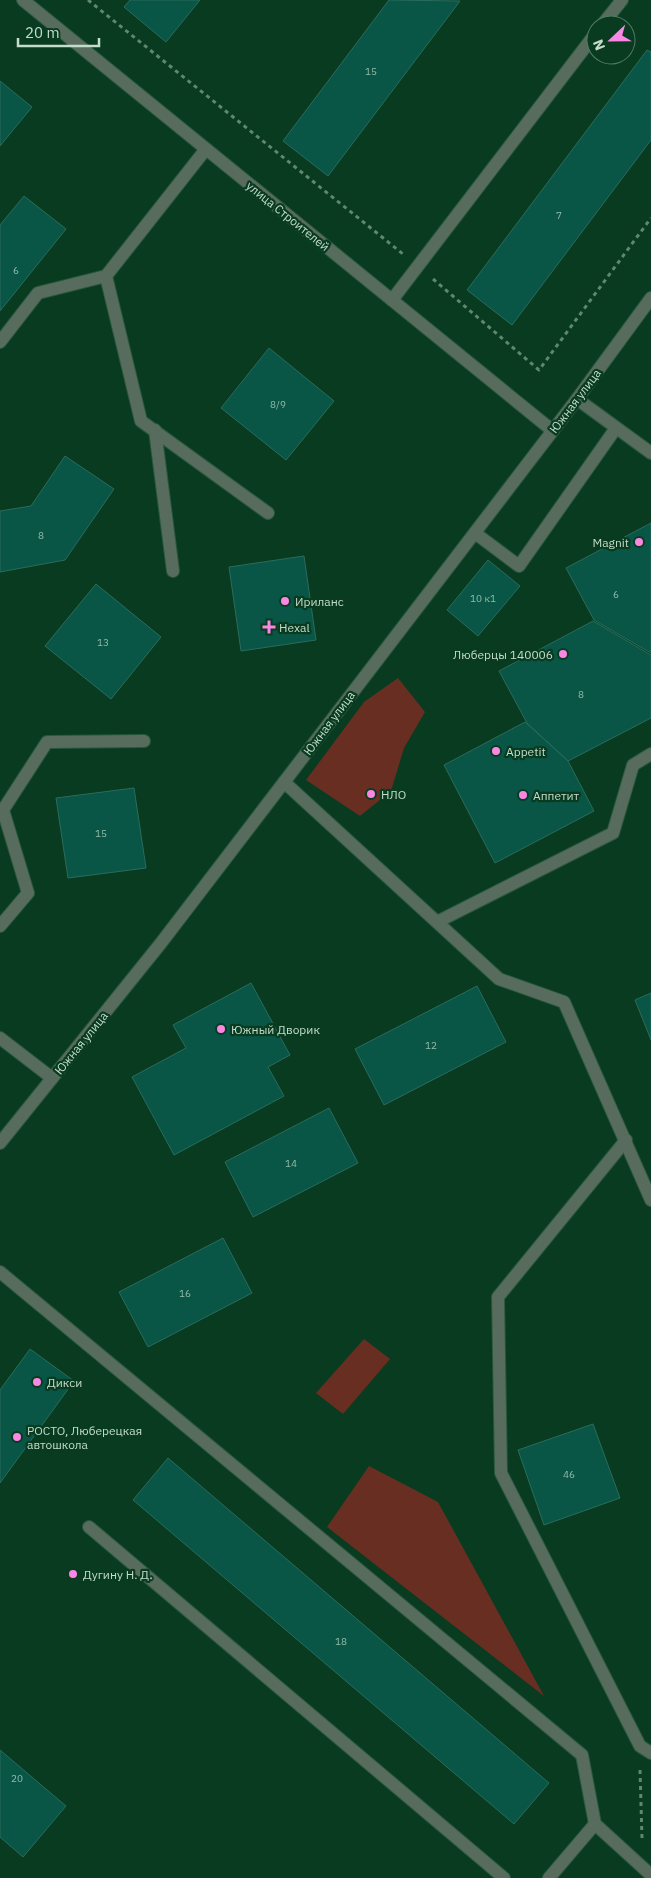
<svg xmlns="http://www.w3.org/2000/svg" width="651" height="1878" viewBox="0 0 651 1878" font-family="'IBM Plex Sans',sans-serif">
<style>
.green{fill:#682e21}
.building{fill:#095546;stroke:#2b6c5d}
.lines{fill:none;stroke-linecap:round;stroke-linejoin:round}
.service-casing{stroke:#2a583f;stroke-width:14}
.tertiary-casing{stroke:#2a583f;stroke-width:14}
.path{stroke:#608770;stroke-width:3;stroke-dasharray:4 4;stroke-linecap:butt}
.service{stroke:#586c5e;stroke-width:12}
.tertiary{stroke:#586c5e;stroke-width:12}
.poi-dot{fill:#fb87e5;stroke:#083b20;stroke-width:2}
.labels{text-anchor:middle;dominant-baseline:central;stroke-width:4.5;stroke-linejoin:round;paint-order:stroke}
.number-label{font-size:10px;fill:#95bbaa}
.street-label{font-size:12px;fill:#c4ddcb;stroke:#083b20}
.poi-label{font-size:12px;fill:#c4ddcb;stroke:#083b20;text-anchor:start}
</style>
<rect width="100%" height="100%" fill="#083b20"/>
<g class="green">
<path d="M398 678 425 712 404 748 391 791 360 816 306 780 364 702Z"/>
<path d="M364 1339 390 1359 343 1414 316 1393Z"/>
<path d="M369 1466 438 1502 544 1696 327 1527Z"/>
</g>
<g class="building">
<path d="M130 0H200L166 42 124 7Z"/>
<path d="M389 0 460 1 328 176 283 141Z"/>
<path d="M647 50 651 52V140L512 325 467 290Z"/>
<path d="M0 81 32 107 0 146Z"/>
<path d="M24 196 66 229 0 311V225Z"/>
<path d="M269 348 334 401 286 460 221 408Z"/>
<path d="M65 456 114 489 65 560 0 572V511L31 506Z"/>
<path d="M651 523V653L594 620 566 568Z"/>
<path d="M304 556 316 640 241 651 229 567Z"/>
<path d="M488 560 520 586 478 636 447 610Z"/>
<path d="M96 584 161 637 111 699 45 646Z"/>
<path d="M593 621 651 655V718L568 761 527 723 499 671Z"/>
<path d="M525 722 568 761 594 811 495 863 444 765Z"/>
<path d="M134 788 146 868 68 878 56 798Z"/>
<path d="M251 983 290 1055 268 1067 284 1096 174 1155 132 1077 186 1048 173 1025Z"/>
<path d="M477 986 506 1042 384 1105 355 1049Z"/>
<path d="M651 993V1040L635 1000Z"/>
<path d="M329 1108 358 1163 253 1217 225 1162Z"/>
<path d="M223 1238 252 1293 148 1347 119 1292Z"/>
<path d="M30 1349 74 1381 0 1483V1390Z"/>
<path d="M593 1424 620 1498 544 1525 518 1450Z"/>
<path d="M168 1458 549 1783 514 1824 133 1500Z"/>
<path d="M0 1750 66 1806 23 1857 0 1837Z"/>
</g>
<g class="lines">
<g class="service-casing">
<g id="service">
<path d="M602 25 622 0"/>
<path d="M206 149 106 276 141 421 268 513"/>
<path d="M392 300 596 33"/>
<path d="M0 342 38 293 106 276"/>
<path d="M577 399 651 453"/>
<path d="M155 430 173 571"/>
<path d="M475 533 519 566 616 428"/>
<path d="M284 782 499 979 564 1002 651 1200"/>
<path d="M437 922 613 833 633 765 651 754"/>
<path d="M0 926 28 893 3 810 47 742 144 741"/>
<path d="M0 1038 52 1078"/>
<path d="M626 1140 498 1297 501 1473 640 1746 651 1753"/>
<path d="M0 1272 582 1755 595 1824 651 1875"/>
<path d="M89 1527 504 1878"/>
<path d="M549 1878 595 1824"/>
</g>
</g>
<g class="tertiary-casing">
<g id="tertiary">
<path d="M23 0 553 431"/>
<path d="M0 1143 161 943 577 399 651 298"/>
</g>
</g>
<g class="path">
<path d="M88 0 403 254"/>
<path d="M433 279 539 370 651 218"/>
<path d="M640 1770 642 1838"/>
</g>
<use href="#service" class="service"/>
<use href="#tertiary" class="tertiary"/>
</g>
<g class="poi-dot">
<circle cx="639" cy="542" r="5"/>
<circle cx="285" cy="601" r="5"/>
<path d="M266.5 619.5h5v5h5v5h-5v5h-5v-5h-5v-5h5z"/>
<circle cx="563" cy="654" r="5"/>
<circle cx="496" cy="751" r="5"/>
<circle cx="371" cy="794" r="5"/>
<circle cx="523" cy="795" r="5"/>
<circle cx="221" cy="1029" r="5"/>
<circle cx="37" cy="1382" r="5"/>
<circle cx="17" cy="1437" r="5"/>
<circle cx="73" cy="1574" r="5"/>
</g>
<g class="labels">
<g class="number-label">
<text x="371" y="71">15</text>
<text x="559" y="215">7</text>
<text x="16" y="270">6</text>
<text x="278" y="404">8/9</text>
<text x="41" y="535">8</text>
<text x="616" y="594">6</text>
<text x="483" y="598">10 к1</text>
<text x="103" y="642">13</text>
<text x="581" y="694">8</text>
<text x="101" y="833">15</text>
<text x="431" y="1045">12</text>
<text x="291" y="1163">14</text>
<text x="185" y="1293">16</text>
<text x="569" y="1474">46</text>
<text x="341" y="1641">18</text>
<text x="17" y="1778">20</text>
</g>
<g class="street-label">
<text transform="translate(288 216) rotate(39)">улица Строителей</text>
<text transform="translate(575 401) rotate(-53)">Южная улица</text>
<text transform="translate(329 723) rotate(-53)">Южная улица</text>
<text transform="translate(81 1043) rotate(-51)">Южная улица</text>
</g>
<g class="poi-label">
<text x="629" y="542" text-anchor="end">Magnit</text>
<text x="295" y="601">Ириланс</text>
<text x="279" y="627">Hexal</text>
<text x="553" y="654" text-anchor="end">Люберцы 140006</text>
<text x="506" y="751">Appetit</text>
<text x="381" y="794">НЛО</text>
<text x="533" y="795">Аппетит</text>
<text x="231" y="1029">Южный Дворик</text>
<text x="47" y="1382">Дикси</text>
<text x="27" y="1430">РОСТО, Люберецкая<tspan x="27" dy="14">автошкола</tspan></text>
<text x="83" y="1574">Дугину Н. Д.</text>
</g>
</g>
<g transform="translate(611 40) rotate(248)"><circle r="24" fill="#083b20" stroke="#537c64"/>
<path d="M0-4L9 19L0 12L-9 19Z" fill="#fb87e5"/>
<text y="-8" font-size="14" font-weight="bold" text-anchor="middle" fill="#c4ddcb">N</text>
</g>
<path d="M18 38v8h81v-8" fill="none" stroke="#c4ddcb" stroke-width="2.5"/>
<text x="25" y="38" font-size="15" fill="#c4ddcb" stroke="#083b20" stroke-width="4" paint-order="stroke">20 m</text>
</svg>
